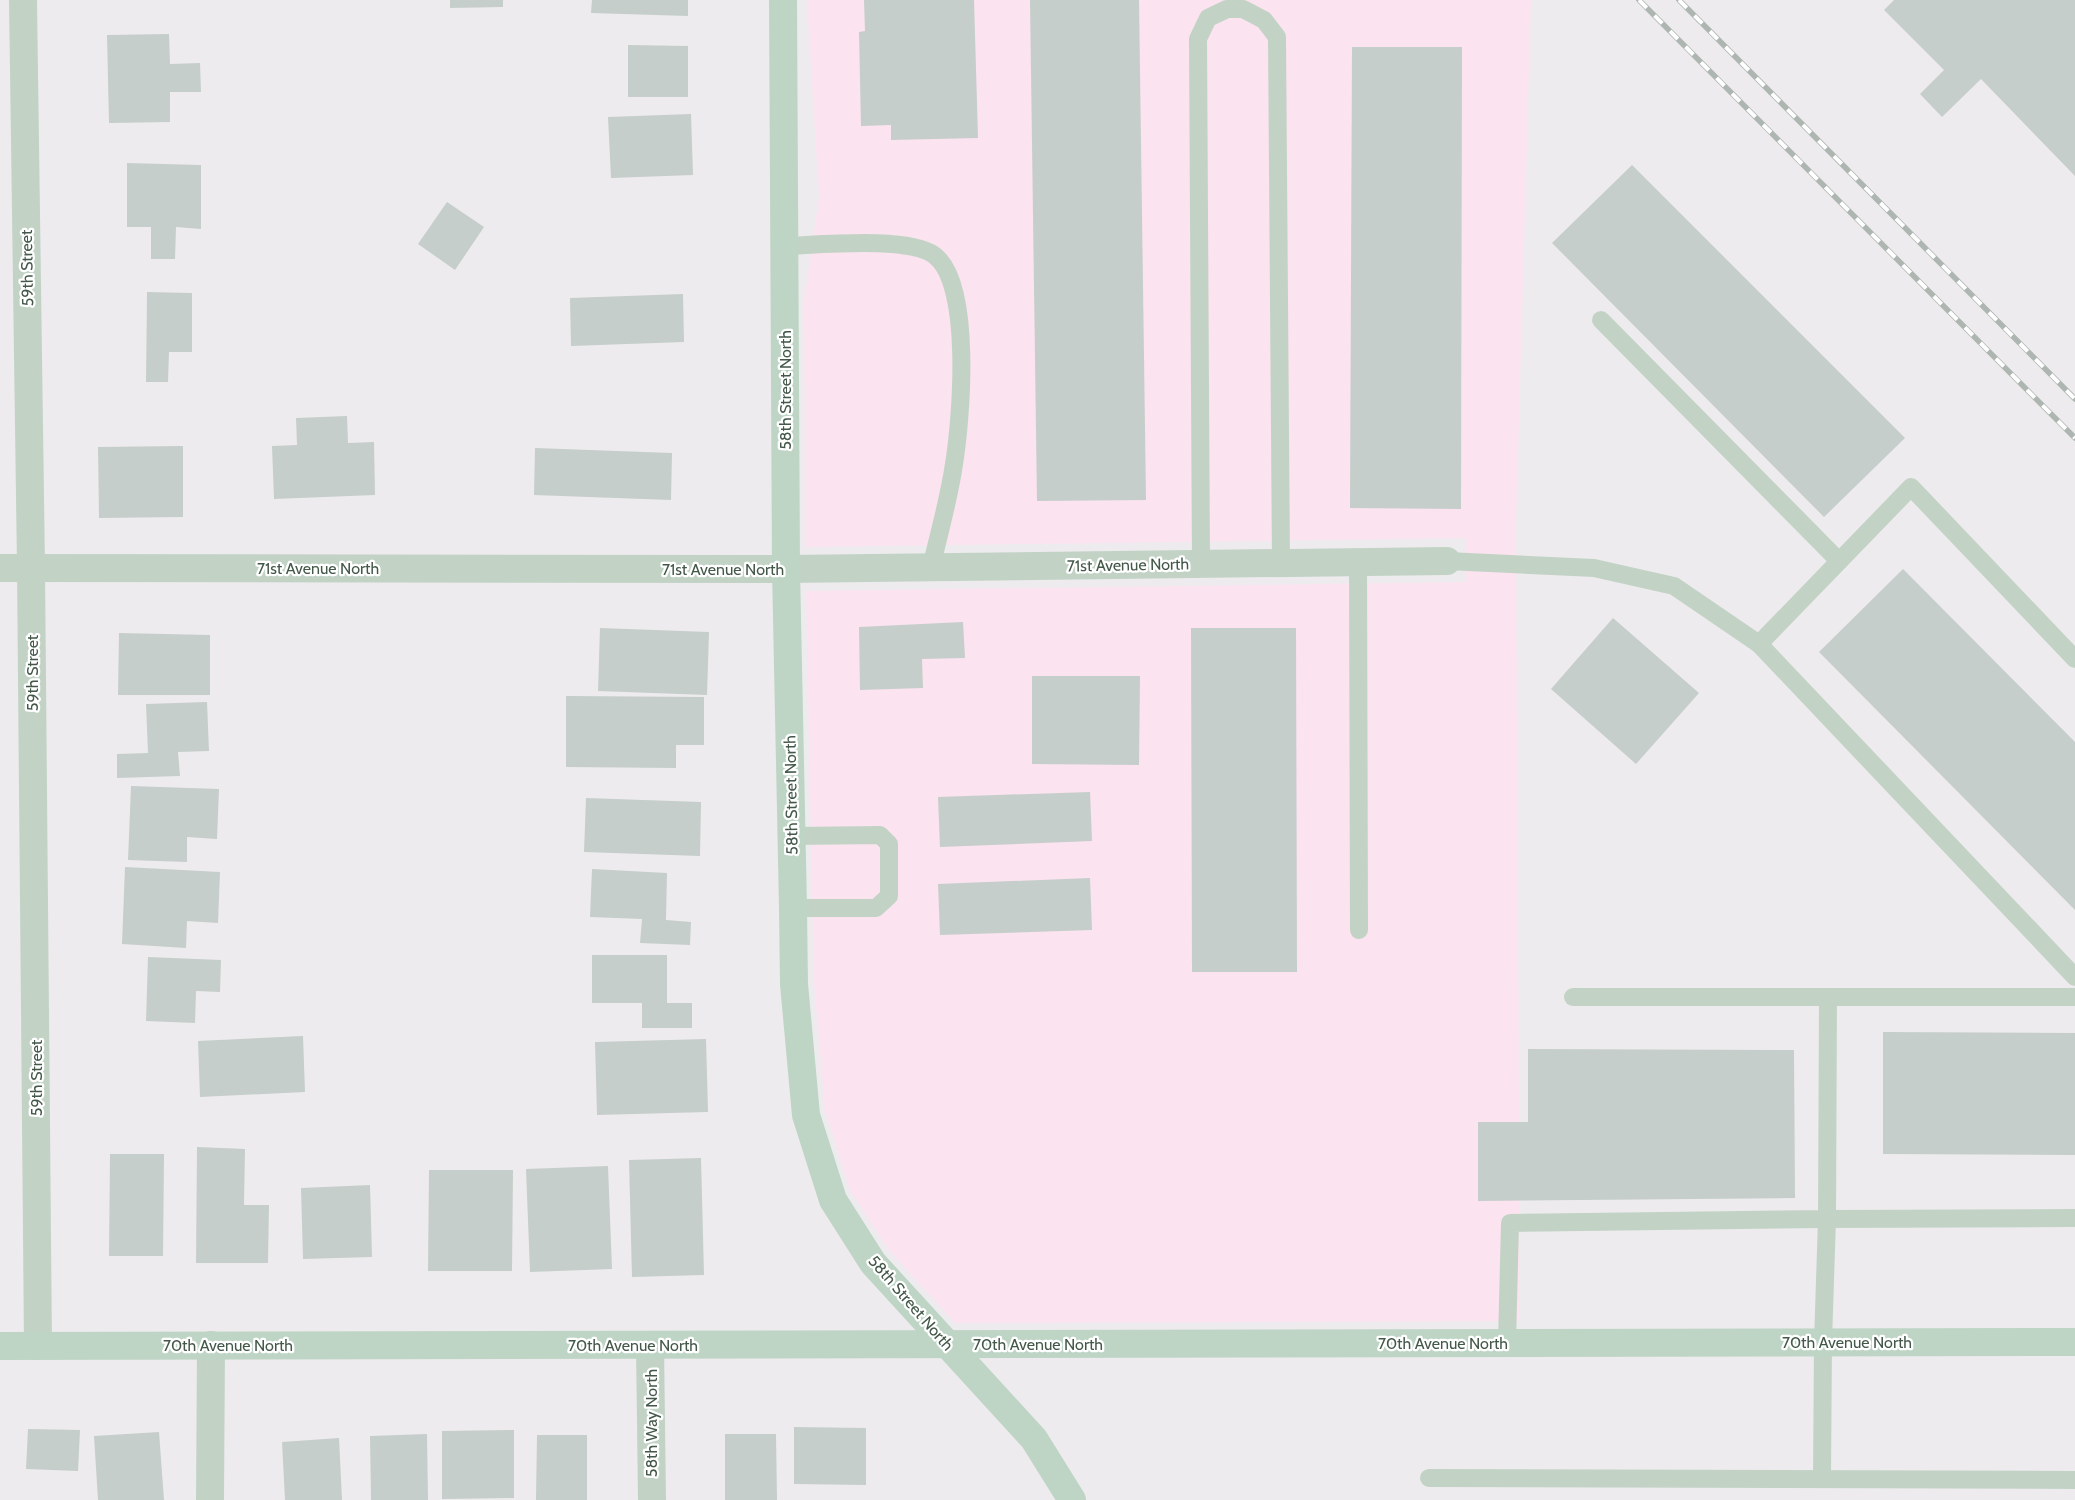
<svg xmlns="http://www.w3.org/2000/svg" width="2075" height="1500" viewBox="0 0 2075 1500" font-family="Cabin,sans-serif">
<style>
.commercial{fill:#fbe3ef}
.building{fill:#c5ceca}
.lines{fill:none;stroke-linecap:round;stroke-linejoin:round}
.lane{stroke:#c2d3c6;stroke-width:18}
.street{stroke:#c2d3c6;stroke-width:28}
.secondary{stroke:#bed5c5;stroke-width:28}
.rail-casing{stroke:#aeb6b1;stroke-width:5.5}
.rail{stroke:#fff;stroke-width:4;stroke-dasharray:11;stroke-linecap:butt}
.labels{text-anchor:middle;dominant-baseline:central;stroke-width:4.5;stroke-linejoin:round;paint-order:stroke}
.street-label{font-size:16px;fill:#44584a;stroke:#fff}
</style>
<rect width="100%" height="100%" fill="#eeebee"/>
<path class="commercial" d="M807 0H1531L1516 525 1520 1321 955 1323 888 1249 850 1190 825 1110 814 982 806 591 1466 582V538L806 547 804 301 819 197Z"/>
<g class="building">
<path d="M450 0H503V7L450 8Z"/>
<path d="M592 0H688V16L591 13Z"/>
<path d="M864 0H974L978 138 891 140V125L861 126 859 32 865 31Z"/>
<path d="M1030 0H1139L1146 500 1037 501Z"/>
<path d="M1894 0H2075V176L1981 79 1942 117 1920 94 1944 70 1884 10Z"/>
<path d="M169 34 170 64 200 63 201 92H170V122L109 123 107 35Z"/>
<path d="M628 45 688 46V97H628Z"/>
<path d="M1352 47H1462L1461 509 1350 508Z"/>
<path d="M691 114 693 175 611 178 608 117Z"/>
<path d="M127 163 201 165V229L176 227 175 259H151V227H127Z"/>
<path d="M1632 165 1905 438 1824 517 1552 243Z"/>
<path d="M447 202 484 227 455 270 418 244Z"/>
<path d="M147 292 192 293V352H169L168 382H146Z"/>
<path d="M683 294 684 342 571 346 570 298Z"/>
<path d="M347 416 348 443 374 442 375 495 274 499 272 446 297 445 296 418Z"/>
<path d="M183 446V517L99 518 98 447Z"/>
<path d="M535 448 672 453 671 500 534 495Z"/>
<path d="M1903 569 2075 742V910L1819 652Z"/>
<path d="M1613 618 1699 693 1636 764 1551 689Z"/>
<path d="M963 622 965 658 922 659 923 688 860 690 859 627Z"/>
<path d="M600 628 709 632 707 695 598 691Z"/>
<path d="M1191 628H1296L1297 972H1192Z"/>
<path d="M119 633 210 635V695H118Z"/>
<path d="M1032 676H1140L1139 765 1032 764Z"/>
<path d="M566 696 704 697V745H676V768L566 767Z"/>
<path d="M207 702 209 751 178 752 180 776 117 778V754L148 753 146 704Z"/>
<path d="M131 786 219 789 217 839 187 837V862L128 860Z"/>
<path d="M1090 792 1092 841 940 847 938 797Z"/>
<path d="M586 798 701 802 700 856 584 852Z"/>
<path d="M125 867 220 872 218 923 187 921 186 948 122 944Z"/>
<path d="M592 869 667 873 666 920 691 922 690 945 640 943 642 919 590 917Z"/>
<path d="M1090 878 1092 930 940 935 938 884Z"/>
<path d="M592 955H667V1003H692V1028H642V1003H592Z"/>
<path d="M148 957 221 960 220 992 196 991 195 1023 146 1021Z"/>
<path d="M1883 1032 2075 1033V1155L1883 1154Z"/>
<path d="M303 1036 305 1092 200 1097 198 1041Z"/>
<path d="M706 1039 708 1112 597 1115 595 1042Z"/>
<path d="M1528 1049 1794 1050 1795 1198 1478 1201V1122H1528Z"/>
<path d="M197 1147 245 1149 244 1205H269L268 1263H196Z"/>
<path d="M110 1154H164L163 1256H109Z"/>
<path d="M701 1158 704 1275 632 1277 629 1160Z"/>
<path d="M608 1166 612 1269 530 1272 526 1169Z"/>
<path d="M429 1170H513L512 1271H428Z"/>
<path d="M370 1185 372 1257 303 1259 301 1188Z"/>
<path d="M794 1427 866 1428V1485L794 1484Z"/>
<path d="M28 1429 80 1430 78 1471 26 1469Z"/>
<path d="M514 1430V1498L442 1499V1431Z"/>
<path d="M159 1432 164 1500H98L94 1436Z"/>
<path d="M427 1434 428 1500H371L370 1436Z"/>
<path d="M725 1434H776L777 1500H725Z"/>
<path d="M537 1435H587V1500H536Z"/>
<path d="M339 1438 342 1500H285L282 1442Z"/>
</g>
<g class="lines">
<g class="lane">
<path d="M784 246C819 245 908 236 934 255 973 283 961 421 954 464 949 499 939 533 931 568"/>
<path d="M1601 320 1839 561"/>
<path d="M1447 561 1594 568 1674 586 1759 644"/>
<path d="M1358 562 1359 930"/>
<path d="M1201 564 1198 39 1208 18 1227 9H1243L1264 20 1277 37 1281 563"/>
<path d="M2075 659 1911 487 1759 644 2075 977"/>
<path d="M792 836 880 835 889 844V896L876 908H793"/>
<path d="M1573 997H1828"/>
<path d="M1507 1343 1510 1223 1827 1219 1828 997H2075"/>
<path d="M1429 1478 2075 1480"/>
<path d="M1822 1479 1823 1342 1827 1219 2075 1218"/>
</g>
<g class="street">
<path d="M23 0 31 568 38 1346"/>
<path d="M0 568 786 569 1447 561"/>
<path d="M650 1345 652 1500"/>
<path d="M210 1500 211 1345"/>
</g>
<g class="secondary">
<path d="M783 0 786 569 793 908 794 984 806 1115 833 1200 873 1263 1034 1439 1072 1500"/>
<path d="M0 1346 2075 1342"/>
</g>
<g class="rail-casing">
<g id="rail">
<path d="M1639 0 2075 438"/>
<path d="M1679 0 2075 399"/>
</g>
</g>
<use href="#rail" class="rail"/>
</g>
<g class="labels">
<g class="street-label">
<text transform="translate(27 268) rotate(-91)">59th Street</text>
<text transform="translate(785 390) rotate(-90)">58th Street North</text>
<text transform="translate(1128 565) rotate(-1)">71st Avenue North</text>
<text x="318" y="568">71st Avenue North</text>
<text x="723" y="569">71st Avenue North</text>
<text transform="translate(32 673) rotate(-90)">59th Street</text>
<text transform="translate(791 795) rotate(-91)">58th Street North</text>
<text transform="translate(36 1078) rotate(-90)">59th Street</text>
<text transform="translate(911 1303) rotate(49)">58th Street North</text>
<text x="1847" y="1342">70th Avenue North</text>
<text x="1443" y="1343">70th Avenue North</text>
<text x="1038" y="1344">70th Avenue North</text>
<text x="228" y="1345">70th Avenue North</text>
<text x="633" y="1345">70th Avenue North</text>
<text transform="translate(651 1423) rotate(-90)">58th Way North</text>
</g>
</g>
</svg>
